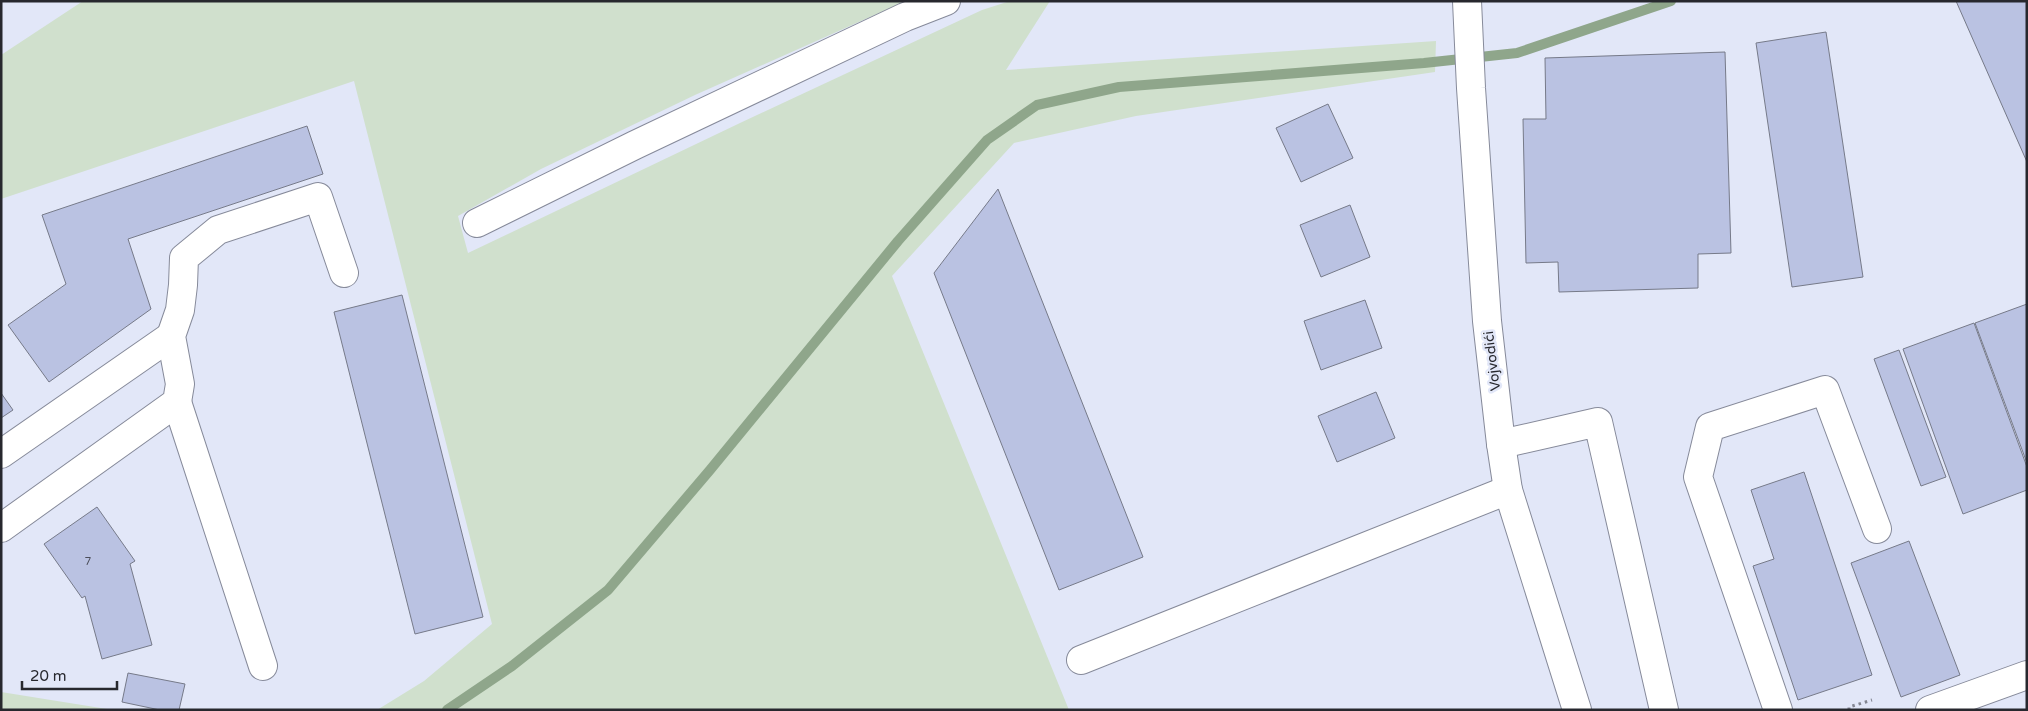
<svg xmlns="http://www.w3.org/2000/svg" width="2028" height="711" viewBox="0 0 2028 711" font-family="'Varela Round',sans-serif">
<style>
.green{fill:#d0e0cd}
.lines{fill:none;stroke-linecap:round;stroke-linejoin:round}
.stream{stroke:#8fa68b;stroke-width:10}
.building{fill:#bac2e2;stroke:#767a89}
.minor-casing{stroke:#868a9a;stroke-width:30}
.path{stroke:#838692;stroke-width:3;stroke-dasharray:2.5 4;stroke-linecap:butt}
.minor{stroke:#fff;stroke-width:28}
.labels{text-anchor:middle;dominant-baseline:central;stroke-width:5;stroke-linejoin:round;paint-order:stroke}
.number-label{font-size:11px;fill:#4c4e5b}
.street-label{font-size:14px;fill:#27282e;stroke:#e2e7f8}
</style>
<rect width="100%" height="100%" fill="#e2e7f8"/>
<g class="green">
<path d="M83 1H906L695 95 541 169 458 216 468 253 740 123 982 10 1010 1H1050L1006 70 1436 41 1435 72 1136 116 1014 143 892 276 1069 710H377L424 681 492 624 354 81 1 199V55Z"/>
<path d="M1 692 107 709 111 710H1Z"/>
</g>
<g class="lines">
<path class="stream" d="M447 710 512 666 608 590 710 470 898 241 987 140 1037 105 1119 87 1424 63 1517 53 1671 1"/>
</g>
<g class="building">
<path d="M1956 1H2027V162Z"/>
<path d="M1826 32 1863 277 1792 287 1756 43Z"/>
<path d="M1725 52 1731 253 1698 254V288L1559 292 1558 262 1526 263 1523 119H1546L1545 58Z"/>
<path d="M1328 104 1353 158 1301 182 1276 128Z"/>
<path d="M307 126 323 174 128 239 151 309 49 382 8 325 66 284 42 215Z"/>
<path d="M998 189 1143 557 1059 590 934 273Z"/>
<path d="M1350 205 1370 257 1321 277 1300 225Z"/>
<path d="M402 295 483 617 415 634 334 312Z"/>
<path d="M1365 300 1382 348 1321 370 1304 321Z"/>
<path d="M2027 304V463L1975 323Z"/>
<path d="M1974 323 2027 467V490L1963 514 1903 349Z"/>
<path d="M1899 350 1946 477 1921 486 1874 359Z"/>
<path d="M1376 392 1395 438 1337 462 1318 416Z"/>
<path d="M1 393 13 410 1 418Z"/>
<path d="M1804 472 1872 675 1798 700 1753 566 1774 559 1751 490Z"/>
<path d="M97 507 135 561 130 564 152 645 102 659 85 596 82 598 44 544Z"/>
<path d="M1909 541 1960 675 1901 697 1851 563Z"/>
<path d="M128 673 185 684 179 710H160L122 702Z"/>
</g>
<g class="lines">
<g class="minor-casing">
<g id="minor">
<path d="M1467 1 1471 88 1487 321 1501 444 1508 490 1577 710"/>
<path d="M477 223 635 145 905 17 946 1"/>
<path d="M177 402 263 666"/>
<path d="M1501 444 1598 422 1664 710"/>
<path d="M1 454 171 336"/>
<path d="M1 528 177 402 180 384 171 336 180 310 183 285 184 258 218 230 318 197 344 273"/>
<path d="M1081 660 1508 490"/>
<path d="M1778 710 1698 477 1710 427 1825 390 1877 529"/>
<path d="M1930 710 2027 675"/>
</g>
</g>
<path class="path" d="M1849 710V707L1872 700"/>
<use href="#minor" class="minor"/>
</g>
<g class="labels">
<g class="number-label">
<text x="88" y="561">7</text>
</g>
<g class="street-label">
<text transform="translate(1492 361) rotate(-97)">Vojvodići</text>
</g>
</g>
<rect width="2028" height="711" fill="none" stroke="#27282e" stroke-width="5"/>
<path d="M22 681v8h95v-8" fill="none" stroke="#27282e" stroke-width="2.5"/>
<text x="30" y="681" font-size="15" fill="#27282e" stroke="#e2e7f8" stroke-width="4" paint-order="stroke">20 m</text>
</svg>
